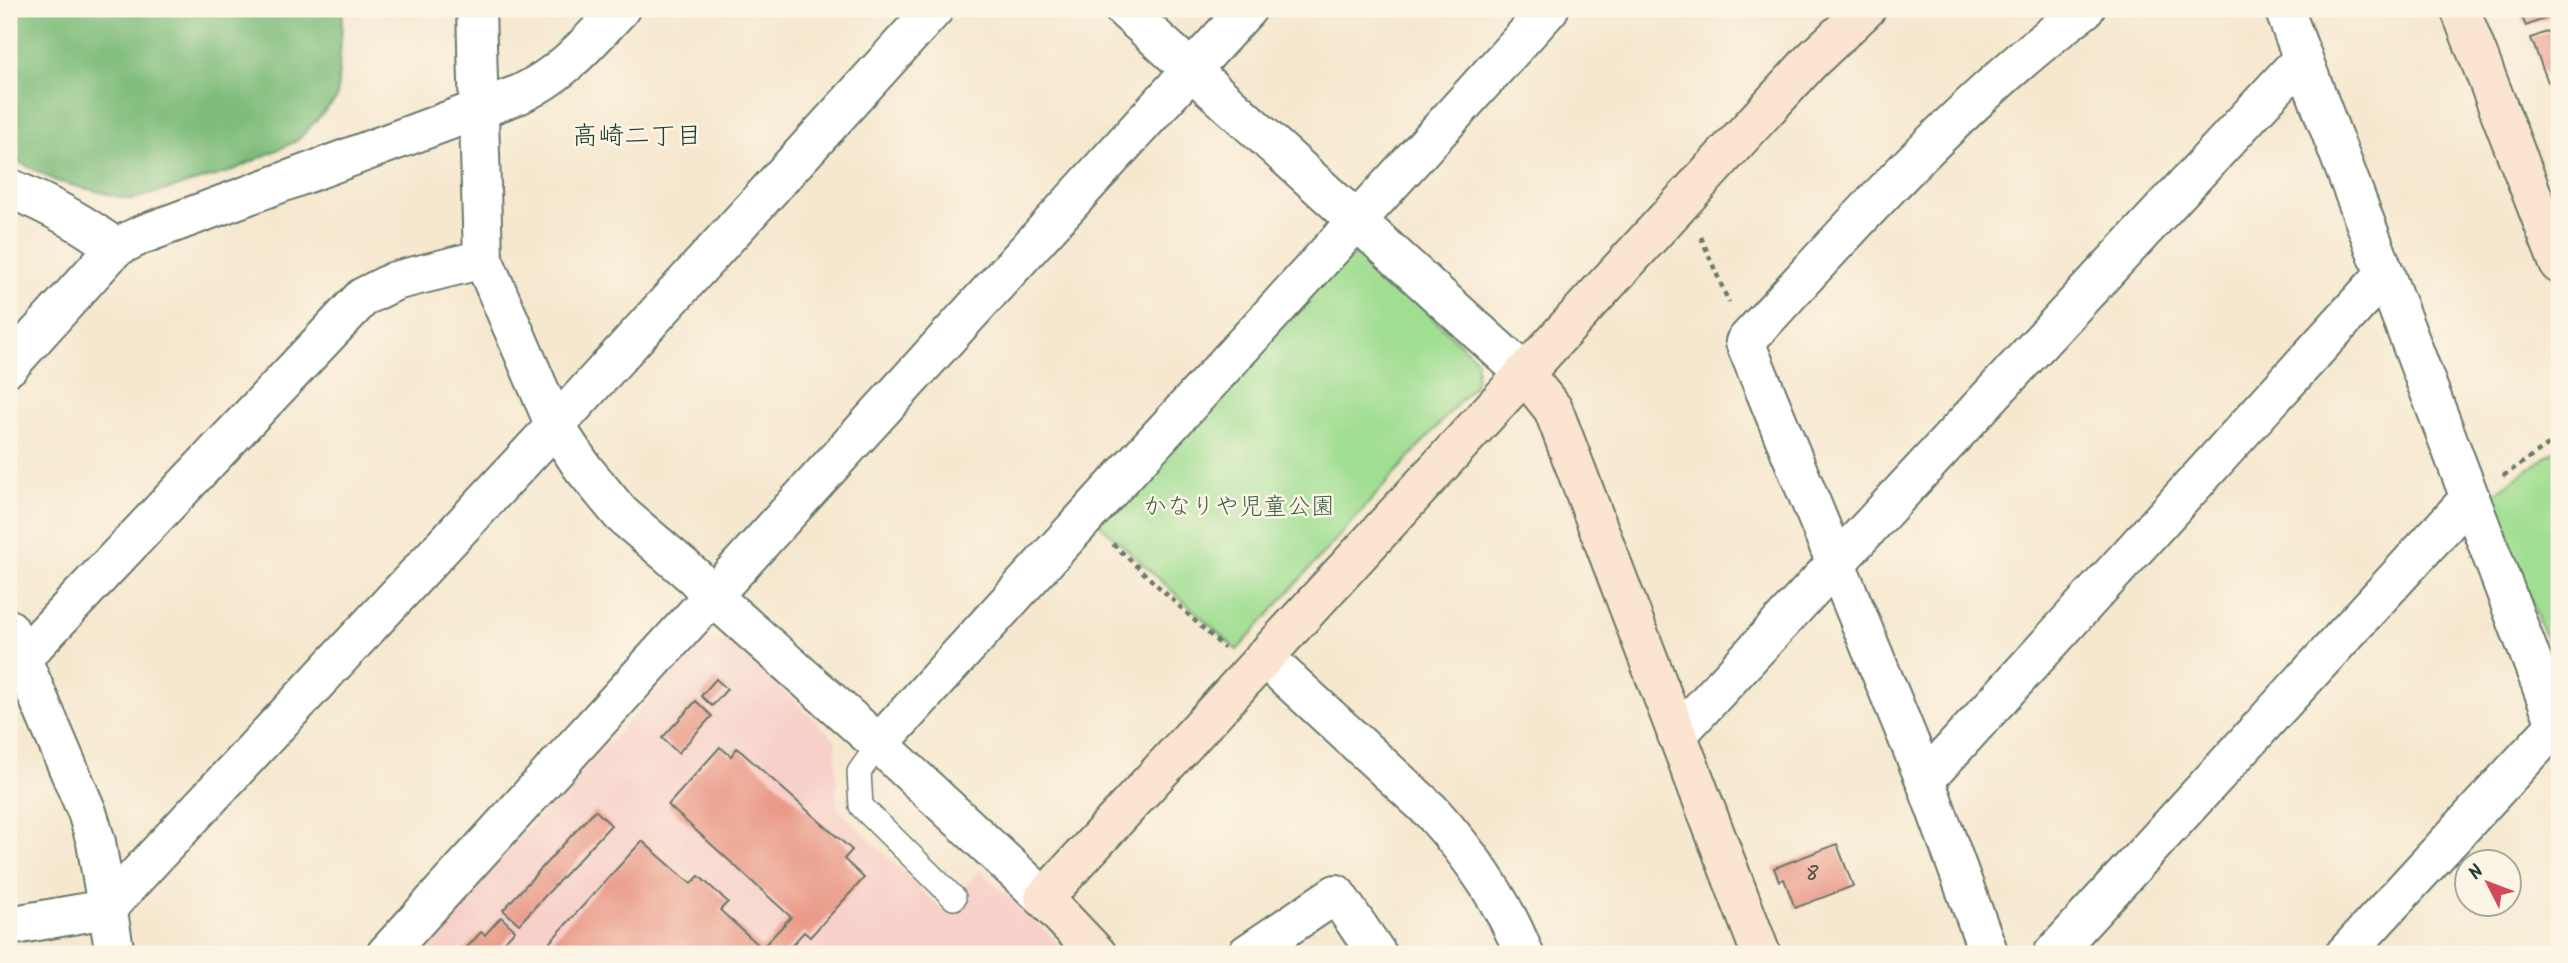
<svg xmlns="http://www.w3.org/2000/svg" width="2568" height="963" viewBox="0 0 2568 963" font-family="Kalam,'Klee One',sans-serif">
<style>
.built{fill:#f7d0c9}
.green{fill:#a0de92;stroke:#608e63;stroke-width:2}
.forest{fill:#80bd7c;stroke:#507d58;stroke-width:2}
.building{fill:#ea9a88}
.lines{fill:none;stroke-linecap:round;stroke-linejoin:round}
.lane-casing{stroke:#6a796a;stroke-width:26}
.street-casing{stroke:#6a796a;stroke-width:42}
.secondary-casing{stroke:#6a796a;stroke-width:42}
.path{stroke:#6a796a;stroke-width:4.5;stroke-dasharray:5 5;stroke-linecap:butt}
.lane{stroke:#fff;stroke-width:23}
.street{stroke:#fff;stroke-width:38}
.secondary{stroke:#fce5d0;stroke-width:38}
.labels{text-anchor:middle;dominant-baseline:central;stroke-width:5;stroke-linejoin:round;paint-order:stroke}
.number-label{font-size:21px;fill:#525449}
.park-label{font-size:24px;fill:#395d47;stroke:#fcf5e5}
.neighbourhood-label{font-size:26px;fill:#1f3d34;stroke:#fcf5e5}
</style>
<rect width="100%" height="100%" fill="#fcf5e5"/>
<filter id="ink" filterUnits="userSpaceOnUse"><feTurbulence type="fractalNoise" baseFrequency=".0143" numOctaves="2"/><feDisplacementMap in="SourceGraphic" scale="14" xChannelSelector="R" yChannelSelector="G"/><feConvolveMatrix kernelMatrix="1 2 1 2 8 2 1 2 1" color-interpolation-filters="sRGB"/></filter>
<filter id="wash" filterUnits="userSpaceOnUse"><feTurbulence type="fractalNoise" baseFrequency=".00686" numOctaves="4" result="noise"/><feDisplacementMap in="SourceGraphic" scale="28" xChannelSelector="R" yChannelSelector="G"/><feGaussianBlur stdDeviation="1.57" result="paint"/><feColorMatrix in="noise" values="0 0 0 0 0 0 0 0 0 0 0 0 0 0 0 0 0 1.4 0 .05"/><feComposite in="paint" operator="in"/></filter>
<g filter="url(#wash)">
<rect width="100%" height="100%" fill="#f6e8cf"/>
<path class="built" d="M727 639 836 740 837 808 942 910 979 870 1052 937 1067 954H411L700 644Z"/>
<g class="green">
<path d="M1367 255 1477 360 1476 383 1237 650 1098 523 1343 256Z"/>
<path d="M2559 448V673L2490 496Z"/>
</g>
<path class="forest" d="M9 9H343L337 98 297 141 229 172 131 200 56 181 9 157Z"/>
<g id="blocks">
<g class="building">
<path d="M2518 9H2559V13L2526 26Z"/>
<path d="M2559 27V77L2548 82 2531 38Z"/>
<path d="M716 679 727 689 712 706 701 696Z"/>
<path d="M696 701 712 716 678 753 662 738Z"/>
<path d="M720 747 731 756 737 748 852 850 844 859 864 878 810 937 804 932 784 954H539L642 841 691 884 699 876 728 902 720 910 762 948 791 917 668 805Z"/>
<path d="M595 810 611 825 519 924 503 910Z"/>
<path d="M1837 844 1853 886 1795 908 1784 879 1779 881 1774 868Z"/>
<path d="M501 917 515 930 494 954H461L481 932 485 935Z"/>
</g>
</g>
</g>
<g filter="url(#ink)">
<use href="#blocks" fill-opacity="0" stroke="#6a796a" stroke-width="2"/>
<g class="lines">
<g class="lane-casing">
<path id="lane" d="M879 744 859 772 861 806 954 898"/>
</g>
<g class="street-casing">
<g id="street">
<path d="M476 9 483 259 555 426 583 468 621 514 695 577 712 596 879 744 1044 898"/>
<path d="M1124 9 1524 373"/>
<path d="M2284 9 2559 732"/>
<path d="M9 188C47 204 83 222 115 248"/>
<path d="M9 366 115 248 141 235 520 94C565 72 587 44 620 9"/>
<path d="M9 629 87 812 96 842 115 954"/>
<path d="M23 657 363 297 395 281 483 259"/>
<path d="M1264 657 1431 811C1470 854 1503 900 1524 954"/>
<path d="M1677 735 2303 58"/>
<path d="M879 744C1101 498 1327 256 1549 9"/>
<path d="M1925 780 2385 274"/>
<path d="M9 926 106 909 555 426 934 9"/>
<path d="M386 954 1247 9"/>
<path d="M1247 954 1336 894 1377 954"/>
<path d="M1989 954 1925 780 1745 342C1853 225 1958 104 2085 9"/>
<path d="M2053 954 2470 498"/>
<path d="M2345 954 2556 725"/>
</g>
</g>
<g class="secondary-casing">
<g id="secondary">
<path d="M2460 9 2559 264"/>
<path d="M1524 373 1553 409 1761 954"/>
<path d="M1097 954 1044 898 1810 62 1866 9"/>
</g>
</g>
<g class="path">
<path d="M1701 237 1729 303"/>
<path d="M2503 476 2559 438"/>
<path d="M1113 544 1224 648"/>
</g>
<use href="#lane" class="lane"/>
<use href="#street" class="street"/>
<use href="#secondary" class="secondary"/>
</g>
</g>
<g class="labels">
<g class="number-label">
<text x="1812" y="874">8</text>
</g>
<g class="park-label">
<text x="1239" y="507">かなりや児童公園</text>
</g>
<g class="neighbourhood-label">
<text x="637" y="137">高崎二丁目</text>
</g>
</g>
<rect width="2568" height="963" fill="none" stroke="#fcf5e5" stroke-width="35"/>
<g transform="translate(2488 883) rotate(312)"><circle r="33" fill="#fcf5e5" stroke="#a4ab9e" stroke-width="2"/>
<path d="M0-5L12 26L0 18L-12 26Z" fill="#d1495b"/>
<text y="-10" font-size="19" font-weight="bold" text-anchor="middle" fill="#1f3d34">N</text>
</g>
</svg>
